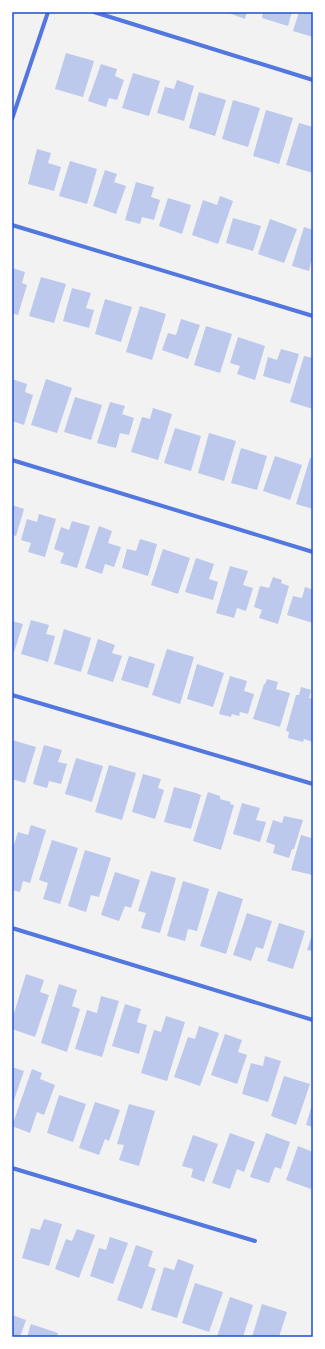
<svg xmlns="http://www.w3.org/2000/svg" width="325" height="1349" viewBox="0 0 325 1349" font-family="Commissioner,sans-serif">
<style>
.building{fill:#bdc9ec}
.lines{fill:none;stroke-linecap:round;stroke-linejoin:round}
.minor{stroke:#5277de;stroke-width:4}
.neatline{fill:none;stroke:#1d4ed8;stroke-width:1.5}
</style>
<rect width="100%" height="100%" fill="#f2f2f2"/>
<g class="building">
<path d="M226 12H247L245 19Z"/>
<path d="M263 12H292L288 26 262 18Z"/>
<path d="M299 12H313V37L293 31Z"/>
<path d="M66 53 94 61 83 97 55 89Z"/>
<path d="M101 64 117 69 115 76 124 80 117 100 109 98 106 107 88 101Z"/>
<path d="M133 73 160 81 149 116 122 108Z"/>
<path d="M177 80 194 86 184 121 157 113 165 87 174 89Z"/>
<path d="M199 92 226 100 215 136 189 128Z"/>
<path d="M233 100 260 108 248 147 222 139Z"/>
<path d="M266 110 293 118 279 164 253 156Z"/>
<path d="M299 123 313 127V173L286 165Z"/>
<path d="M37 149 51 153 48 163 61 167 54 191 28 184Z"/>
<path d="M70 161 97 169 87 204 59 196Z"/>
<path d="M105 170 117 174 114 182 126 186 116 214 93 206Z"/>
<path d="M136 182 154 187 151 197 160 200 154 220 142 217 140 224 125 220Z"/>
<path d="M220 196 233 201 218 244 192 235 203 200 217 205Z"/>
<path d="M168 198 191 205 182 234 159 226Z"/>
<path d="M233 218 261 226 253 251 226 243Z"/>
<path d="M270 219 297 229 284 263 258 254Z"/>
<path d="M304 227 313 230V262H311L309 271 292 266Z"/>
<path d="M12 268 25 272 22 283 27 285 18 315 12 313Z"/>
<path d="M41 277 66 284 54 323 29 316Z"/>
<path d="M72 288 91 293 86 308 94 310 89 328 63 321Z"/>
<path d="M105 299 132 307 121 342 95 334Z"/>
<path d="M140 306 166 314 152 360 126 352Z"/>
<path d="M181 319 200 325 188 359 162 350 168 333 176 335Z"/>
<path d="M206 326 232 334 220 373 194 365Z"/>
<path d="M238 337 265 346 255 380 237 374 240 366 230 363Z"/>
<path d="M281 349 299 354 290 384 263 376 268 357 277 360Z"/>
<path d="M304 356 313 358V409L290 402Z"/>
<path d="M12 379 27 384 25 392 33 395 24 425 12 421Z"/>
<path d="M46 379 72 388 57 433 31 425Z"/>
<path d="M75 397 102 405 91 440 64 432Z"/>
<path d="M110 402 125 406 122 414 134 418 129 435 120 433 116 448 97 443Z"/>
<path d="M153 408 172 414 158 460 131 452 142 417 150 419Z"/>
<path d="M175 428 201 436 191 471 164 463Z"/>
<path d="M209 433 236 441 224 481 198 473Z"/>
<path d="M241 448 267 456 257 490 231 483Z"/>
<path d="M275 456 302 465 290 500 263 491Z"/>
<path d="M310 458 313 459V509L296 504Z"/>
<path d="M12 505 24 509 16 536 12 535Z"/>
<path d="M39 514 56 519 45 557 28 552 31 543 21 540 27 519 37 522Z"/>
<path d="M72 521 90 526 77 568 60 563 64 553 54 549 61 527 69 530Z"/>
<path d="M99 526 112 531 108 543 121 547 114 567 105 564 102 574 85 568Z"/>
<path d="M140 539 157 544 148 576 122 568 127 549 136 551Z"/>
<path d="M163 549 190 558 178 594 151 585Z"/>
<path d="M196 558 214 564 209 579 218 582 213 600 185 592Z"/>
<path d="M230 566 248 571 243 585 253 588 246 611 237 608 234 618 216 613Z"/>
<path d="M273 577 282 580 281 583 289 586 278 624 259 618 262 610 254 607 260 586 269 588Z"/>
<path d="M305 587 313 590V623L287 615 293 596 302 598Z"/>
<path d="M31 620 49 625 46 634 55 636 48 662 21 654Z"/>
<path d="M12 621 23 624 14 652 12 651Z"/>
<path d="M64 629 91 638 81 672 54 664Z"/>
<path d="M98 639 115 645 112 653 122 656 113 682 87 674Z"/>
<path d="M167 649 194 657 180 704 152 695Z"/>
<path d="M129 656 155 664 148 688 121 680Z"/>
<path d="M197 664 224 673 213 707 187 699Z"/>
<path d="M230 676 247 681 244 691 254 694 248 714 240 712 239 716 232 714 231 717 219 714Z"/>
<path d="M267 679 278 682 276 689 290 693 280 727 253 719 264 684H265Z"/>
<path d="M301 687 311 690 309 698 313 699V742L304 739 303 742 288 738 289 732 286 731 296 695H299Z"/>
<path d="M12 740 36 747 25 783 12 779Z"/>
<path d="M44 745 62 750 58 762 67 764 61 784 49 781 47 788 33 784Z"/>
<path d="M76 758 103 766 92 802 65 794Z"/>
<path d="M109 765 136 773 122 820 95 812Z"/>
<path d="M143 774 161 779 158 788 164 790 155 819 132 812Z"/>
<path d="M174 787 196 793 201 795 191 829 164 822Z"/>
<path d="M208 792 220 796V799L231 802 230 804 234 805 221 850 193 841Z"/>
<path d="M242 803 260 808 256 820 266 822 260 842 233 834Z"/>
<path d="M284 816 303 820 294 849H292L289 858 273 853 275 845 266 842 273 820 282 823Z"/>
<path d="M31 825 46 830 30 883 23 881 20 892 12 890V851L18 832 28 835Z"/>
<path d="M313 834V875L291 870 301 835 311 838Z"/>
<path d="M52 840 78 848 60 904 43 899 48 883 39 880Z"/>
<path d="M85 850 111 858 99 897 91 895 86 912 68 906Z"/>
<path d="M151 871 176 878 160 933 141 928 146 913 138 911Z"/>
<path d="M115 872 140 880 131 908 125 906 119 921 101 915Z"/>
<path d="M183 881 209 889 197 931 188 929 185 941 167 936Z"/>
<path d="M218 891 243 899 226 954 200 946Z"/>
<path d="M247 913 272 921 263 949 256 947 251 961 233 955Z"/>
<path d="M279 923 305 931 293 969 267 961Z"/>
<path d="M313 932V951L307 950Z"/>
<path d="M26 974 44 980 40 992 49 995 35 1037 12 1029V1020Z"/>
<path d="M59 984 77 990 72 1006 80 1009 67 1052 41 1043Z"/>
<path d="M101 996 119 1001 102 1057 75 1049 87 1010 97 1013Z"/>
<path d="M125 1004 141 1009 137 1022 147 1025 139 1054 112 1046Z"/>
<path d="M166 1016 185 1022 167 1081 141 1073 154 1030 161 1032Z"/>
<path d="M199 1026 219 1033 200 1086 174 1077 188 1037 195 1039Z"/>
<path d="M225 1034 242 1040 238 1052 247 1055 237 1084 211 1075Z"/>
<path d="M265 1056 281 1061 268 1102 242 1094 251 1063 263 1066Z"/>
<path d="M12 1067 24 1071 12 1106Z"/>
<path d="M32 1069 42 1073 40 1079 55 1085 44 1115 37 1112 30 1133 12 1126Z"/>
<path d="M284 1076 310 1084 296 1125 271 1116Z"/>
<path d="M59 1095 86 1104 73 1142 47 1133Z"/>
<path d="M313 1101V1127L306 1125Z"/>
<path d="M95 1102 120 1110 109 1141 105 1139 99 1155 79 1148Z"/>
<path d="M129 1104 155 1111 139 1166 119 1160 124 1145 117 1144Z"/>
<path d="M230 1133 255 1142 244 1172 237 1169 230 1189 212 1183Z"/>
<path d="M266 1133 290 1142 281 1169 275 1167 269 1183 250 1177Z"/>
<path d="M193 1135 218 1144 204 1182 191 1177 193 1169 182 1166Z"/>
<path d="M298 1146 313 1152V1184L311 1189 286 1180Z"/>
<path d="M44 1219 62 1224 49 1266 22 1258 31 1228 40 1230Z"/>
<path d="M77 1229 95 1235 79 1278 55 1269 66 1239 72 1241Z"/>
<path d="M110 1237 128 1243 113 1284 90 1276 99 1248 106 1250Z"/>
<path d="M136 1245 153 1251 148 1266 156 1269 142 1309 117 1300Z"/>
<path d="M178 1259 194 1265 177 1318 151 1310 164 1267 174 1270Z"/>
<path d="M195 1283 223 1292 209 1332 182 1323Z"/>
<path d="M230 1297 253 1305 243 1337H217Z"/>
<path d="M262 1304 287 1312 279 1337H252Z"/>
<path d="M12 1315 26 1320 20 1337H12Z"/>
<path d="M31 1324 58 1333 57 1337H27Z"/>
</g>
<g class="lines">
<g class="minor">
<path d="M94 12 313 80"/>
<path d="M12 119 48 12"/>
<path d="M12 225 313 316"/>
<path d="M12 460 313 552"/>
<path d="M12 695 313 784"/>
<path d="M12 928 313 1020"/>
<path d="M12 1168 255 1241"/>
</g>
</g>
<rect width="325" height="1349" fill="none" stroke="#ffffff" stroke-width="26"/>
<rect x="13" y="13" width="299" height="1323" class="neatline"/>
</svg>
